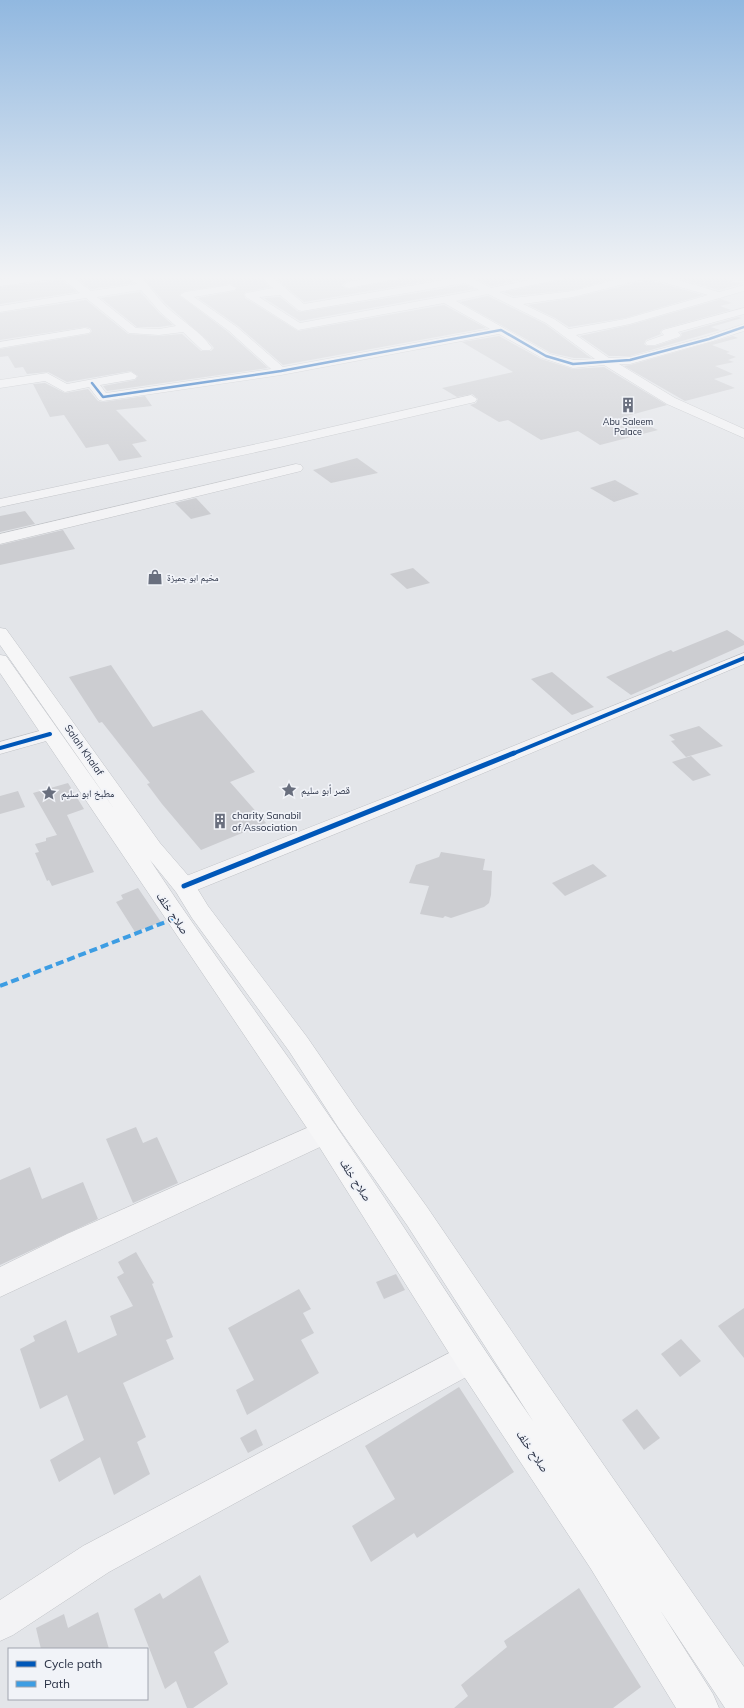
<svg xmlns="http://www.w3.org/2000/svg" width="744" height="1708" viewBox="0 0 744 1708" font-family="Mulish,'Noto Naskh Arabic',sans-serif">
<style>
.building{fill:#cccdd1}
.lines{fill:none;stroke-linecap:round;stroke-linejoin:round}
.minor-casing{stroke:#c1c3c7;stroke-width:1}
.major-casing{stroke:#bfc2c7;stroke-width:1}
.minor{fill:#f3f3f5;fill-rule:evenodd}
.major{fill:#f6f6f7;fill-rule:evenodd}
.quiet{stroke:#3d9de3;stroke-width:4;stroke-dasharray:8 4;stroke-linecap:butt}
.cycleway-far2-casing{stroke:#f1f3f8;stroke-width:4}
.cycleway-far1-casing{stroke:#f1f3f8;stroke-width:6}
.cycleway-casing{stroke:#f1f3f8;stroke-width:8}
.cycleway-far2{stroke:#0057b8;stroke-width:2.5}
.cycleway-far1{stroke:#0057b8;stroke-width:4}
.cycleway{stroke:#0057b8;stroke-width:5}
.labels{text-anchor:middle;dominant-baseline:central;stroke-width:3.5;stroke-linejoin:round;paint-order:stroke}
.far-poi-label{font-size:9px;fill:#283044;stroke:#f1f3f8}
.street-label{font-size:10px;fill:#283044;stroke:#f1f3f8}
.poi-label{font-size:10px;fill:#283044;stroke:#f1f3f8;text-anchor:start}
.near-street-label{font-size:12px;fill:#283044;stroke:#f1f3f8}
</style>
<rect width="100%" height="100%" fill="#e3e5e9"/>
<g class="building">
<path d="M72 275H131L130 278 134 283 91 289Z"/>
<path d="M141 275H258L270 287 246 292 244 294 245 298 298 331 444 305 486 328 283 365 238 326 198 298 235 291 237 288 231 284 185 291 179 295 228 332 268 368 107 391 103 386 135 380 138 376 131 371 67 382 48 372 27 374 23 367 15 368 8 356 0 357V349L89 334 92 331 90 328 85 327 0 340V313L86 300 128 334 159 336 182 334 201 351H211L214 348 208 341 165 303Z"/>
<path d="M272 275H378L348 281 342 284V286L348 289 397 280 403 277V275H451L452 277 304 302Z"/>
<path d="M468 275H545L491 286Z"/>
<path d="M572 275H628L573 290 513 296 504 292 566 279Z"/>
<path d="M666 275H712L741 284 719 290Z"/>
<path d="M62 280 77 292 0 304V287Z"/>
<path d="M648 280 703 295 625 318 569 327 555 318 528 305 573 298Z"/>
<path d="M465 285 474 289 300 321 264 298 280 297 297 311 302 312Z"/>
<path d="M140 292 159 313 173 325 159 327H137L101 298Z"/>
<path d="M488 296 545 324 591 358H574L551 353 460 302Z"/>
<path d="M721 299 732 303 720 306 731 310 663 329 660 332 661 334 646 340 644 344 647 346H655L679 338 682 335 681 333 738 317 742 318 711 327 720 330 630 356H609L580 336 630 325Z"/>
<path d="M499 336 541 359 573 369 604 367 667 405 627 416 658 430 600 445 578 431 541 440 508 420 499 422 470 405 476 403 478 399 472 394 457 397 442 388 513 372 462 342Z"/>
<path d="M733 336 738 338 712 345 730 352 726 353 736 357 728 360 734 362 715 366 733 374 714 379 735 388 685 401 624 366 630 365Z"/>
<path d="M45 383 65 393 88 389 98 401 103 402 145 396 152 406 116 410 147 441 132 444 142 457 119 461 108 444 86 448 64 415 50 417 33 384Z"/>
<path d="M357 458 378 473 331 483 313 470Z"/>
<path d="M615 480 639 494 614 502 590 488Z"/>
<path d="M196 498 211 514 191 519 175 503Z"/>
<path d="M25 511 35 524 0 532V516Z"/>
<path d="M63 530 75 549 0 565V545Z"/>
<path d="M413 568 430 583 407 589 390 574Z"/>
<path d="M727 630 744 641V645L631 695 606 677 671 650 673 652Z"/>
<path d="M111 665 153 727 202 710 255 772 230 782 266 823 201 850 162 804 147 784 150 783 102 722 99 723 69 677Z"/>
<path d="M552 672 594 707 572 715 531 679Z"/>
<path d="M699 726 723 746 686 757 671 741 675 740 669 735Z"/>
<path d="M691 756 711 775 693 781 672 762Z"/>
<path d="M68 783 84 809 67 815 94 872 52 886 49 880 47 881 35 853 39 852 35 844 46 841V838L57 835 33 793Z"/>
<path d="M18 791 25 807 0 814V796Z"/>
<path d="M441 852 485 859 483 870 492 871 491 895 489 903 484 907 451 918 445 916 443 918 420 914 429 886 409 883 416 865 439 857Z"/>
<path d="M593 864 607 876 565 896 552 883Z"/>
<path d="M138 888 161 922 135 932 116 902 123 899 121 895Z"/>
<path d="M136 1127 143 1143 157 1137 178 1183 133 1203 106 1139Z"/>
<path d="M30 1167 42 1199 83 1182 98 1219 0 1265V1180Z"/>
<path d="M136 1252 154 1283 152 1284 173 1337 166 1340 174 1359 123 1383 146 1437 137 1442 150 1474 114 1495 100 1457 59 1482 50 1460 84 1440 67 1395 40 1409 20 1349 35 1341 33 1336 66 1320 78 1353 117 1335 110 1316 133 1306 117 1277 124 1273 118 1262Z"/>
<path d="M396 1274 405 1290 384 1299 376 1282Z"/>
<path d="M299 1289 311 1309 303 1313 314 1333 301 1340 319 1373 247 1415 236 1390 254 1380 228 1328Z"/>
<path d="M744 1308V1358L718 1326Z"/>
<path d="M681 1339 701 1361 680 1377 661 1354Z"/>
<path d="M459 1387 514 1472 417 1538 414 1533 371 1562 352 1526 395 1499 365 1446Z"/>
<path d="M637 1409 660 1438 644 1450 622 1420Z"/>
<path d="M256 1429 263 1445 248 1453 240 1438Z"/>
<path d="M200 1575 229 1642 214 1652 228 1684 193 1708H187L176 1681 165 1689 134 1609 160 1593 163 1599Z"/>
<path d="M579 1588 641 1687 613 1708H454L468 1696 461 1685 507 1647 504 1641Z"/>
<path d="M98 1612 109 1649H41L36 1628 64 1614 68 1628Z"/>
</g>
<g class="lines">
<g class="minor-casing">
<g id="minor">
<path d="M39 275H70L91 291 137 284 131 278 132 276H140C150 286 157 298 168 308 183 322 200 331 212 348L210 350H202L183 332 159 335 129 333 86 298 0 312V306L80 293 62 278 0 286V280ZM141 290 160 312 176 326 159 329 136 328 97 297Z"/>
<path d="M259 275H270L304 304 456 278 452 275H465L491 288 552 275H571L566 278 499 292 513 298 573 291 634 275H661L719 292 744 285V291L630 324 576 335 609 358 630 357 705 337 744 324V331L713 341 630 364H619L675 398 744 429V438L667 404 604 365 573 368 542 358 499 334 281 375 103 401 99 400 89 387 65 392 45 381 0 388V380L47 373 67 384 131 372 137 376 135 379 100 385 106 393 271 369 229 331 180 295 185 292 231 285 236 288 235 290 194 297 237 327 283 367 490 329 444 303 298 330 246 297 245 295 246 293 273 288ZM648 278 708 295 625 319 569 329 554 319 523 304 573 297ZM465 283 479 290 300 323 259 297 280 295 298 310 302 311ZM488 294 546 323 595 359 574 360 550 354 456 301Z"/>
<path d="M386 275 402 276 397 279 348 288 343 285 348 282Z"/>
<path d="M744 308V314L678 332 681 335 679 337 655 345H647L645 343 647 341 664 335 661 332 663 330Z"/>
<path d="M85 328 89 329 91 331 89 333 0 348V342Z"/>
<path d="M471 395 477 399 475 402 280 447 0 507V499L280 439Z"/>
<path d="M296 464 301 465 303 468 301 471 0 544V534Z"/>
<path d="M744 653V664L414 802 192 892 184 894 176 892 173 886 176 880 400 792Z"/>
<path d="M50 728 57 730 60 734 57 738 0 754V742Z"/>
<path d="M325 1120 335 1124 339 1132 335 1140 0 1297V1267L67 1234Z"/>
<path d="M470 1342 481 1347 486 1358 481 1369 109 1572 13 1635 0 1641V1600L83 1546Z"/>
</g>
</g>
<g class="major-casing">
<path id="major" d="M0 628 6 629 160 843 192 880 208 906 307 1037 358 1111 427 1207 549 1386 744 1667V1708H725L660 1610 713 1694 719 1708H676L591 1569 459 1369 315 1140 0 673V655L6 656 115 810 0 645ZM150 860 176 892 192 918 289 1051 338 1127 407 1225 533 1421C465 1323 402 1222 334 1123 274 1035 209 950 150 860Z"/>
</g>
<use href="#minor" class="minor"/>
<use href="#major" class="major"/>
<path class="quiet" d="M0 986 176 918"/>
<g class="cycleway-far2-casing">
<path id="cycleway-far2" d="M92 383 103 397 281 371 501 330 546 356 573 364 630 360 709 339 744 327"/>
</g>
<g class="cycleway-far1-casing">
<g id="cycleway-far1">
<path d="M0 748 50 734"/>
<path d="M512 754 744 658"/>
</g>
</g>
<g class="cycleway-casing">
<path id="cycleway" d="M184 886 514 753"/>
</g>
<use href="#cycleway-far2" class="cycleway-far2"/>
<use href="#cycleway-far1" class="cycleway-far1"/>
<use href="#cycleway" class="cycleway"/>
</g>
<linearGradient id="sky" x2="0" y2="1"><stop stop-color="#91b8e0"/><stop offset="0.54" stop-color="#f2f3f5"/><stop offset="1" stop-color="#f2f3f5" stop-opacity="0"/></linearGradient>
<rect width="744" height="514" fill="url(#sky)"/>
<defs>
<g id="building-bare" transform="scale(1.2)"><path d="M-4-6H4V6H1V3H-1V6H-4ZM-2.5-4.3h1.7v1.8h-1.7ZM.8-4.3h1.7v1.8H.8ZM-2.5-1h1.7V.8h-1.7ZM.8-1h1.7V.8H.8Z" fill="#696f7e" stroke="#f1f3f8" stroke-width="2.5" paint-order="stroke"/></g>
<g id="shop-bare" transform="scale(1.2)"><path d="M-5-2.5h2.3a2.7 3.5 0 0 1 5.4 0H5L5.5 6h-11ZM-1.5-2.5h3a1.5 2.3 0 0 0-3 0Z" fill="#696f7e" stroke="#f1f3f8" stroke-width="2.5" paint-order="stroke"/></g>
<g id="sight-bare" transform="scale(1.2)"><path d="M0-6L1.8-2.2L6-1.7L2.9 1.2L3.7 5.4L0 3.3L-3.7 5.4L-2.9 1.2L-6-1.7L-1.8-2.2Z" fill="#696f7e" stroke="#f1f3f8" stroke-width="2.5" paint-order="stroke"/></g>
</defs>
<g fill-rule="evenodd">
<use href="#building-bare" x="628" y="405"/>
<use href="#shop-bare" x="155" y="577"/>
<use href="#sight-bare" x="289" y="790"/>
<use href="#sight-bare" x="49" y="793"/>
<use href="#building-bare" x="220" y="821"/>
</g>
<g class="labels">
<g class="far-poi-label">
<text x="628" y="421">Abu Saleem<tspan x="628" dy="10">Palace</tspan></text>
<text x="167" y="577" text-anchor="start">مخيم ابو جميزة</text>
</g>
<g class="street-label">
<text transform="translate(84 750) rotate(55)">Salah Khalaf</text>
</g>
<g class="poi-label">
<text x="301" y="790">قصر أبو سليم</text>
<text x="61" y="793">مطبخ ابو سليم</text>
<text x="232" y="815">charity Sanabil<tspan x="232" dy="12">of Association</tspan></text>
</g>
<g class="near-street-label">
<text transform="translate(173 913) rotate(56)">صلاح خلف</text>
<text transform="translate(356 1180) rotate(57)">صلاح خلف</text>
<text transform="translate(533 1451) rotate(56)">صلاح خلف</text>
</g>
</g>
<rect x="8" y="1648" width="140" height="52" fill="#f1f3f8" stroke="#a1a5b0"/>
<rect x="16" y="1661" width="20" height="6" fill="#0057b8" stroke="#a1a5b0"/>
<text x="44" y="1668" font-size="12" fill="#283044">Cycle path</text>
<rect x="16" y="1681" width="20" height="6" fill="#3d9de3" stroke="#a1a5b0"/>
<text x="44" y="1688" font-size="12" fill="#283044">Path</text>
</svg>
